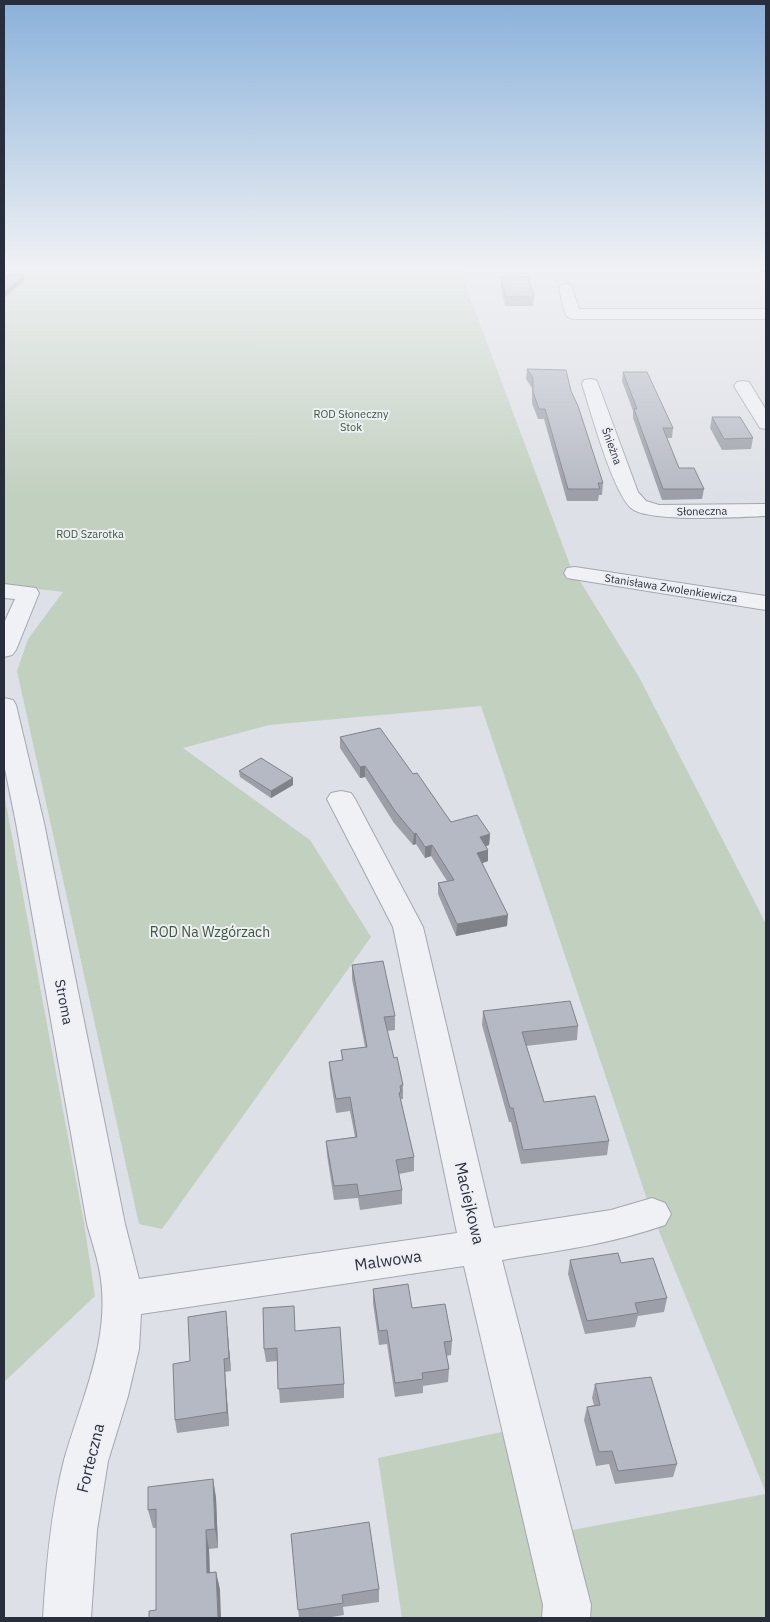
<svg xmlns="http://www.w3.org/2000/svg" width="770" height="1622" viewBox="0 0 770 1622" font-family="'IBM Plex Sans',sans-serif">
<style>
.green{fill:#c2d0bf}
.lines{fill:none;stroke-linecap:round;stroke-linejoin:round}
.minor-casing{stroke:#a3a7b0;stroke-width:2}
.minor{fill:#f0f1f5;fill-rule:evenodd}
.wall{fill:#9c9fa8}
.shaded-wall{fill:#7f8288}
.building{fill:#b5b9c3;stroke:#7f8288}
.labels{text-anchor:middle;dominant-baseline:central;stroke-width:4;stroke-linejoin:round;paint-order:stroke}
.far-park-label{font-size:11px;fill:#3a5736;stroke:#edeff4}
.far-street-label{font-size:11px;fill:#282e3c;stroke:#edeff4}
.park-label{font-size:14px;fill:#3a5736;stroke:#edeff4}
.street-label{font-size:14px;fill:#282e3c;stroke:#edeff4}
.near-street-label{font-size:16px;fill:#282e3c;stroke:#edeff4}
</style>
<rect width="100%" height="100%" fill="#dde0e6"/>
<g class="green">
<path d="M4 268H459L570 565 639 677 766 924V1493L652 1214 481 706 269 725 183 748 310 840 371 937 162 1229 139 1224 17 671 28 639 63 592 4 585Z"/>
<path d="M4 793 84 1223 95 1296 4 1382Z"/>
<path d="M511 1430 551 1603 545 1618H402L378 1458Z"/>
<path d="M766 1494V1618H585L567 1531Z"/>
</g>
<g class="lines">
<g class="minor-casing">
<g id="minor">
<path d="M566 284 571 285 579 309H766V319H573L568 317 565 314 559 288 561 285Z"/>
<path d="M590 379 596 380 598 384 638 492 646 501 659 505 766 504V516C741 517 647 523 631 508 612 490 591 412 582 384L584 380Z"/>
<path d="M743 381 749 382 766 410V429L760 428 734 386 737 382Z"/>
<path d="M575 567 766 596V610L567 578 564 573 567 568Z"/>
<path d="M4 584 36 588 39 593 16 650 12 655 4 657V623L15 599 4 598Z"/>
<path d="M4 698 13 700 16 705 44 823 125 1224 139 1279 457 1233 393 927 327 799 331 793 341 791 351 793 355 799 423 927 494 1228 611 1210 652 1198 665 1203 671 1214 665 1225C612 1244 557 1251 502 1260L591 1605 590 1618H542L543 1605 464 1266 141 1314 139 1349 128 1396 108 1461 97 1530 91 1618H43C46 1566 51 1511 64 1460 82 1397 113 1335 99 1268 96 1253 91 1239 87 1224L16 823 4 764Z"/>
</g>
</g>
<use href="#minor" class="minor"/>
</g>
<g class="wall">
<path d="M761 268H766V278L760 270Z"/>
<path d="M501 277 534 297 533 306H505L501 286Z"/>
<path d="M527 369 571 391 603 483 602 495H599L598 501H567L544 419H538L532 403V388L526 379Z"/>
<path d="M623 372 673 428 672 438H667L679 468 704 489 702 499 662 500 633 418V411L622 381Z"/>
<path d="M712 417 753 438 751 449 722 450 710 428Z"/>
<path d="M340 737 413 774 451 822 490 834 489 845 486 846 488 861 482 863 507 926 456 936 438 894V883L447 881 431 856 425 858 416 844 413 845 394 823 365 777 360 778 340 748Z"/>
<path d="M239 771 293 778V785L271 798 240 777Z"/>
<path d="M352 965 395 1016V1030L387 1031 394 1058 403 1085V1099H401V1102L414 1157V1171L399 1174 402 1190V1204L360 1210 358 1198 334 1200 327 1155 326 1141 355 1137 350 1111 336 1113 330 1076 329 1062 342 1060 341 1050 365 1047 352 979Z"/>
<path d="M483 1011 578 1026 577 1040 526 1046 544 1102 609 1141 607 1155 521 1164 511 1122H509L482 1025Z"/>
<path d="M570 1260 621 1263 667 1298 664 1312 638 1316 635 1327 585 1334 568 1274Z"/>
<path d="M373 1289 412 1308 452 1341 451 1355 446 1356 449 1369 448 1382 423 1386V1393L395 1397 387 1344 379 1345 373 1303Z"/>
<path d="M227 1325 231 1371 225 1372 229 1426 177 1433 175 1420 190 1361Z"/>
<path d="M296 1331 344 1384V1398L280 1403 277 1361 266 1362 264 1349Z"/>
<path d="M595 1384 677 1464 673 1477 615 1484 609 1464 596 1466 584 1420 587 1407 594 1405 592 1398Z"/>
<path d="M213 1479 216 1498 218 1548 209 1549 210 1572H216L220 1590 156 1610V1528H153L148 1510Z"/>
<path d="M291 1534 379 1589V1602L343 1607 344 1615 325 1618H299Z"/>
</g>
<g class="shaded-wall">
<path d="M24 276V281L4 298V292Z"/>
<path d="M365 766V777L360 778V767Z"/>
<path d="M293 778V785L271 798V791Z"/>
<path d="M416 833V844L413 845 414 834Z"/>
<path d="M490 834 489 845 480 848V837Z"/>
<path d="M432 845 431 856 425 858V847Z"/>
<path d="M488 850V861L477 865V853Z"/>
<path d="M508 915 507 926 456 936 457 924Z"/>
<path d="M226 1311 227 1325 231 1371 229 1358Z"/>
<path d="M224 1359 225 1372 229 1426 227 1412Z"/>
<path d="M213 1479 216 1498 218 1548 215 1529Z"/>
<path d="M206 1530 209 1549 210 1591 207 1573Z"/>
<path d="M216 1572 220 1590 221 1618H218Z"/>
</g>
<g class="building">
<path d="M4 275 24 276 4 292Z"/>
<path d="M528 276 534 297 506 296 501 277Z"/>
<path d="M527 369 566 370 571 391 578 406 603 483H598L600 489H568L545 409H539L533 392V378Z"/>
<path d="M623 372H647L673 428H663L679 468H694L704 489H663L634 409H637Z"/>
<path d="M712 417H740L753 438 724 439Z"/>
<path d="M380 728 413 774 417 773 451 822 477 815 490 834 480 837 488 850 477 853 508 915 457 924 438 883 454 880 432 845 425 847 416 833 414 834 395 811 365 766 360 767 340 737Z"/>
<path d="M261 758 293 778 271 791 239 771Z"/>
<path d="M383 961 395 1016 384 1017 394 1058 397 1057 403 1085 400 1086 401 1092 399 1093 414 1157 396 1160 402 1190 359 1196 357 1184 334 1186 326 1141 357 1137 350 1097 336 1099 329 1062 343 1060 341 1050 367 1047 352 965Z"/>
<path d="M570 1001 578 1026 522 1032 544 1102 595 1096 609 1141 523 1150 513 1108H510L483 1011Z"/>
<path d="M618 1253 621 1263 653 1258 667 1298 635 1303 638 1313 587 1321 570 1260Z"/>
<path d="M408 1284 412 1308 445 1304 452 1341 444 1342 449 1369 422 1373 423 1379 395 1383 387 1330 379 1331 373 1289Z"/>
<path d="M294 1306 295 1331 340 1327 344 1384 278 1389 277 1348 264 1349 263 1308Z"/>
<path d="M226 1311 229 1358 224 1359 227 1412 175 1420 173 1364 190 1361 188 1317Z"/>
<path d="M651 1377 677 1464 618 1471 612 1451 599 1452 587 1407 600 1405 595 1384Z"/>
<path d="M213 1479 215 1529 206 1530 207 1573 216 1572 218 1618H149V1611L156 1610V1509L148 1510V1487Z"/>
<path d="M369 1522 379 1589 342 1595 343 1603 298 1610 291 1534Z"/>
</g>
<linearGradient id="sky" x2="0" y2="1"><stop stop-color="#89b1da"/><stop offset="0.54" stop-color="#f0f1f4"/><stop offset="1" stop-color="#f0f1f4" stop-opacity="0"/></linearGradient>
<rect width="770" height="495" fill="url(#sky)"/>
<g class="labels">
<g class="far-park-label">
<text x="351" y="414">ROD Słoneczny<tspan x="351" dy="13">Stok</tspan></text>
<text x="90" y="534">ROD Szarotka</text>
</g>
<g class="far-street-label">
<text transform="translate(612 446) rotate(70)">Śnieżna</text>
<text transform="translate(702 511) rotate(-1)">Słoneczna</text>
<text transform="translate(671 588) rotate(9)">Stanisława Zwolenkiewicza</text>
</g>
<g class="park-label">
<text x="210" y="932">ROD Na Wzgórzach</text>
</g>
<g class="street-label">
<text transform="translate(64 1002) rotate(79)">Stroma</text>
</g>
<g class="near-street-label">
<text transform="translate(470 1203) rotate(77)">Maciejkowa</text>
<text transform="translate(388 1260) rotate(-8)">Malwowa</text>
<text transform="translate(90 1458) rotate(-76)">Forteczna</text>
</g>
</g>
<rect width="770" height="1622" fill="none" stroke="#282e3c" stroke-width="10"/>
</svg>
